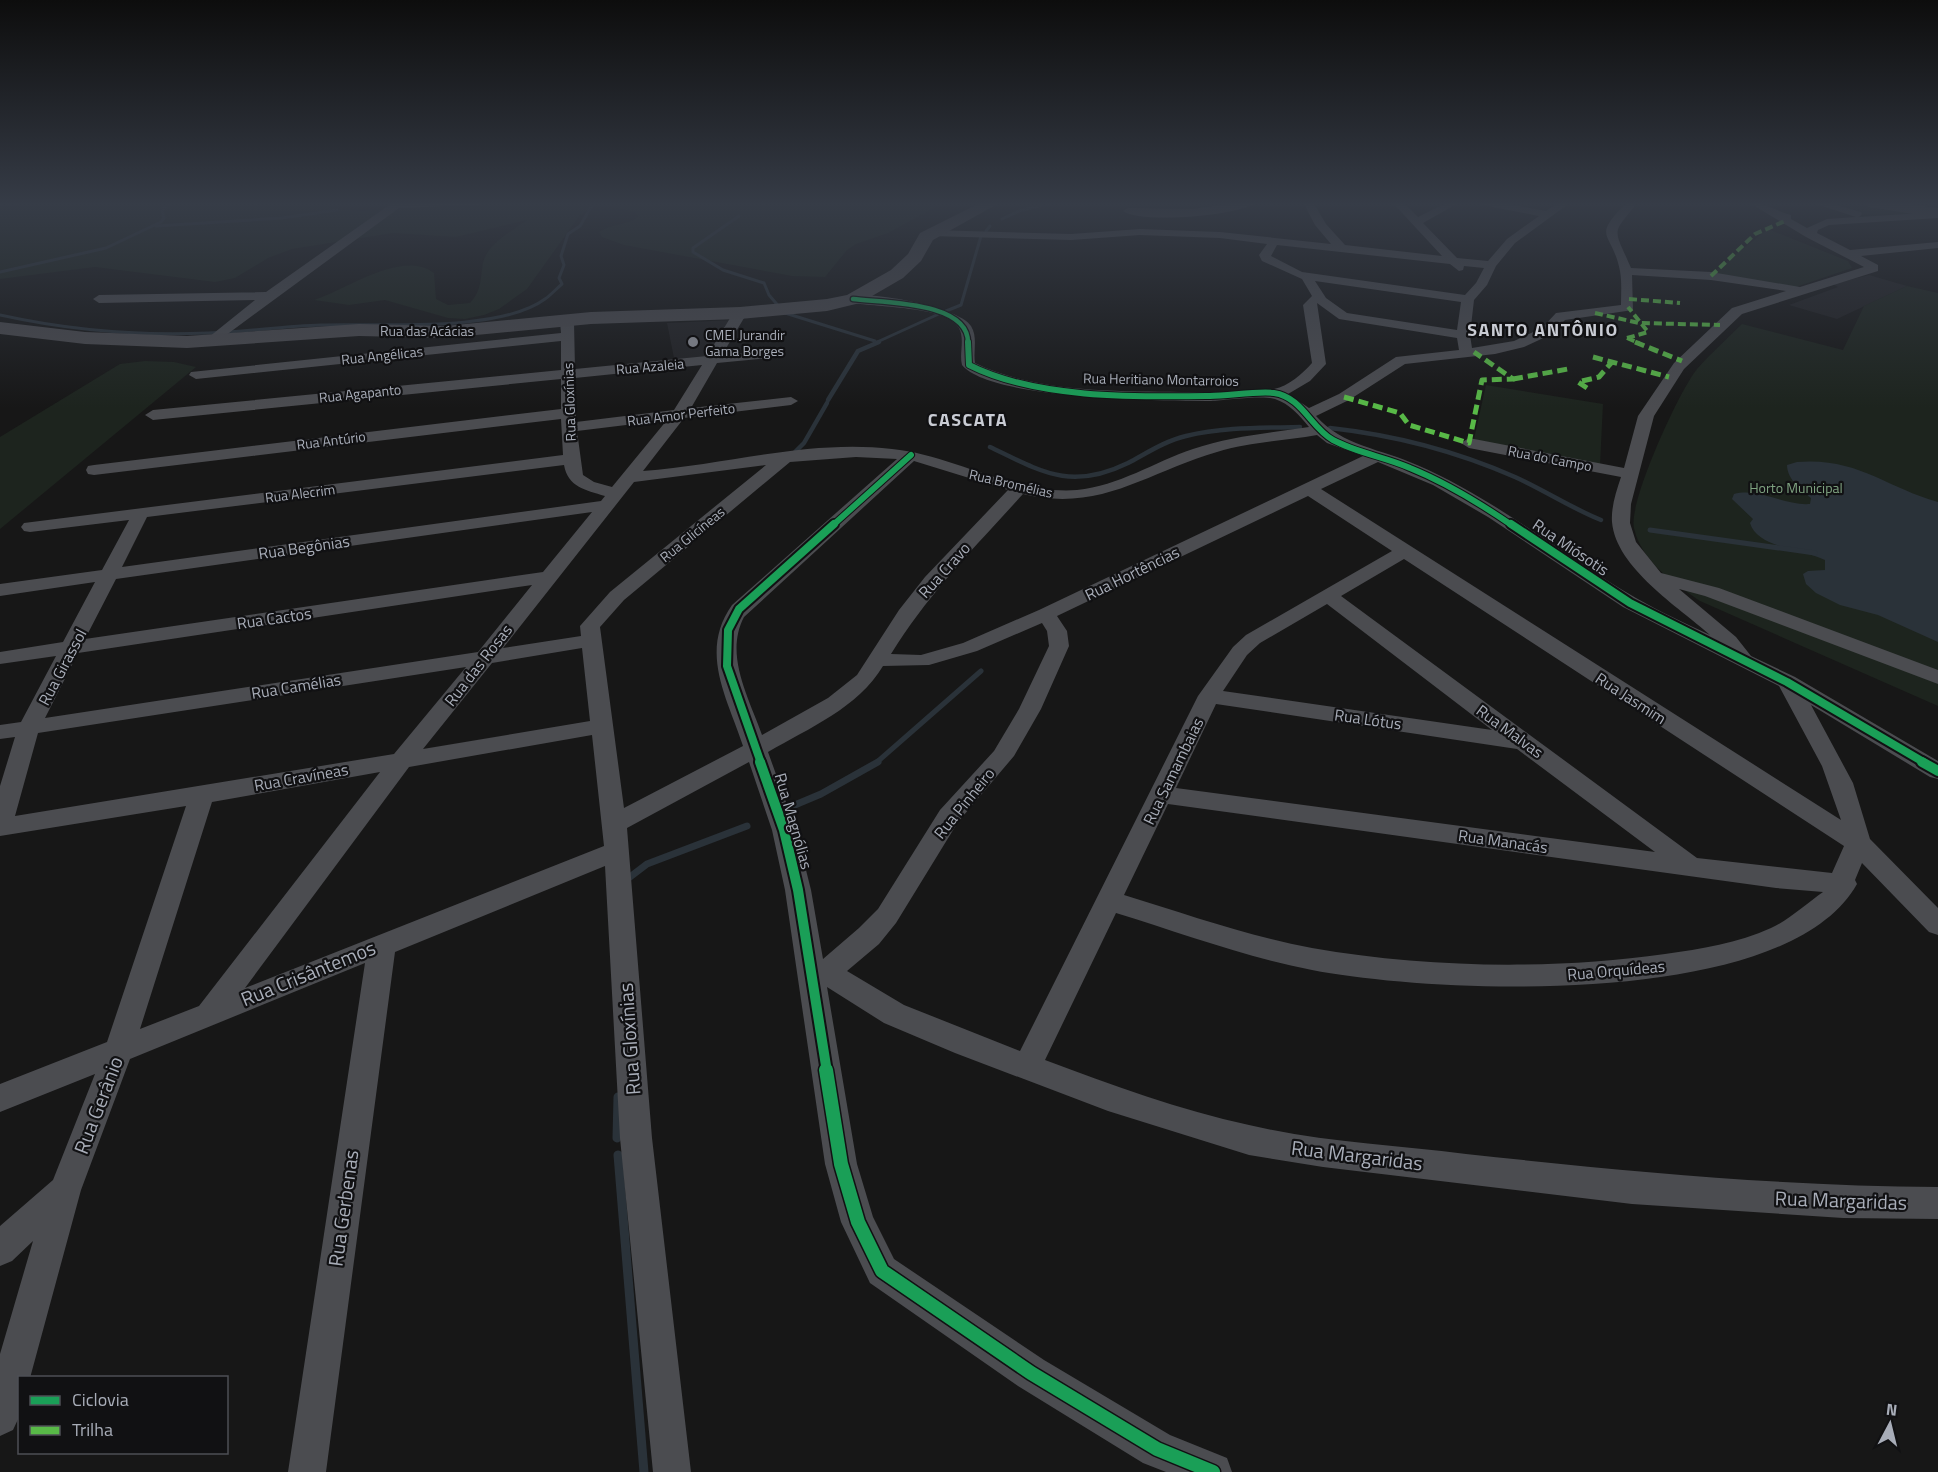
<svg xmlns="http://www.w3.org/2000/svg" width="1938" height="1472" viewBox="0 0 1938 1472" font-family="'Titillium Web',sans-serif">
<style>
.built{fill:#212123}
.green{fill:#1d241e}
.water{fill:#2a3239}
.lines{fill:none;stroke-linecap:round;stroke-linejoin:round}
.stream-far4{stroke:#2a3239;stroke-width:3}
.stream-far3{stroke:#2a3239;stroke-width:4.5}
.stream-far2{stroke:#2a3239;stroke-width:5}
.stream-far1{stroke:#2a3239;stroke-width:7}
.stream{stroke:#2a3239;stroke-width:9}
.street{fill:#4b4c50;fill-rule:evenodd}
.secondary{fill:#4a4a4e;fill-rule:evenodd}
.quiet-far1{stroke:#58b947;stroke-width:4;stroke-dasharray:8 4;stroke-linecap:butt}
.quiet{stroke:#58b947;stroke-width:5;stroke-dasharray:10 5;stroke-linecap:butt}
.cycleway-far4-casing{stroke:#111113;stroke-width:7}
.cycleway-far3-casing{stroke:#111113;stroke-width:8}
.cycleway-far2-casing{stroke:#111113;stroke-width:12}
.cycleway-far1-casing{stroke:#111113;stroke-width:14}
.cycleway-casing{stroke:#111113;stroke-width:17}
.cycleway-far4{stroke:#1a9f57;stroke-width:4.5}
.cycleway-far3{stroke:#1a9f57;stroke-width:6}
.cycleway-far2{stroke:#1a9f57;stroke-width:8}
.cycleway-far1{stroke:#1a9f57;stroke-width:10}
.cycleway{stroke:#1a9f57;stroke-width:14}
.poi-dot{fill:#757880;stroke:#111113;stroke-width:2}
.labels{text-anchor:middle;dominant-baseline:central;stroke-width:4.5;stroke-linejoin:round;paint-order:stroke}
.far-street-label{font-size:14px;fill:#a8adb8;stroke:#111113}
.far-poi-label{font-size:14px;fill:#a8adb8;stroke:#111113;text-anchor:start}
.far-park-label{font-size:14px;fill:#7fa381;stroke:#111113}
.street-label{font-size:16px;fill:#a8adb8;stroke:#111113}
.far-district-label{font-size:18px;font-weight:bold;letter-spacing:1.5px;fill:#c9ccd4;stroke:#111113}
.near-street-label{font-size:20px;fill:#a8adb8;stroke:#111113}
</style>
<rect width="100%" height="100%" fill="#171717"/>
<g class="built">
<path d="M1869 275 1907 286 1837 319 1789 305 1838 287 1833 284Z"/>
<path d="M733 320 702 361 675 363 667 323Z"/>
</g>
<g class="green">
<path d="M0 202H339L333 209 362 211 519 202H945L888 233 856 244 847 250 825 277 792 276 624 245 602 237 599 232C612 223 627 226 638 217L635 212 596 203 580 215 527 289 499 309 484 315 465 319 448 318 385 300 349 305 314 300C348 289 402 249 434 273L436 299 448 305 470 303C482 290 480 279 483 263 487 244 513 230 527 220L456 237 393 233 292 249 268 258 235 278 215 282 95 267 0 279Z"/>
<path d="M1821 202H1856L1914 211 1909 214 1870 216Z"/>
<path d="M1768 229 1848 261 1852 268 1787 290 1708 276Z"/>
<path d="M1907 286 1938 293V706L1700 601C1675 584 1641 561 1634 528 1628 503 1679 391 1697 369 1711 353 1727 339 1742 324L1843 350 1864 306Z"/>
<path d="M145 361 174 362 196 367 0 529V437L120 364Z"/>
<path d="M1486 385 1603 404 1600 465 1473 443Z"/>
</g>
<path class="water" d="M1797 462C1857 457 1885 487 1938 502V642L1878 615 1840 605 1816 593 1806 584 1803 574 1808 571 1825 570V560C1803 549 1757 548 1750 523L1753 519 1732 499 1734 494C1758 487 1785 506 1810 504L1811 498C1801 490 1787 479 1787 465Z"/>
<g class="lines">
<g class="stream-far4">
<path d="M0 205 33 202"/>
<path d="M739 216 693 248V252L723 270 764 283 769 295 781 309"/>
<path d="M1002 219 1019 211 1055 202"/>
<path d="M156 226 282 218 337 210"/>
<path d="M986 231 990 226"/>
<path d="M0 272 106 248 161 222 164 218 162 210 168 205 161 202"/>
<path d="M946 311 961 305 981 236"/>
<path d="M785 313 875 341"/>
<path d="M0 315C68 330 138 336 208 333 246 332 283 326 321 325 378 323 499 333 545 299 551 295 556 289 562 284L559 278 564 265 561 256 568 234 580 226 594 202"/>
<path d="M875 343 941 313"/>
</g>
<g class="stream-far3">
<path d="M828 400 858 351 879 342"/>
<path d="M1330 428C1394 435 1456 451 1515 477 1544 490 1571 508 1601 520"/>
<path d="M990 447C1042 472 1071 491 1128 463 1147 453 1165 441 1186 436 1223 427 1262 428 1300 427"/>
<path d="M795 452 804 443 827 403"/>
</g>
<g class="stream-far2">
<path d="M1650 530 1815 553"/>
<path d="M876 763 981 671"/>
</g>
<g class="stream-far1">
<path d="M790 807 821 794 878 762"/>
<path d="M626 880 647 864 747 826"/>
</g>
<g class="stream">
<path d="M617 1138 618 1097"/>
<path d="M618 1155 644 1472"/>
</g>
<g class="street">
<path d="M484 202 479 205 399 208 214 344 209 343V337L255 300 99 303 93 299 99 295 266 292 392 203Z"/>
<path d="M1244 202H1257C1241 216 1139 224 1123 211L1128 208 1192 209Z"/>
<path d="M1303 202H1313L1326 224 1345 245 1442 256 1392 202H1403L1418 217 1448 202H1460L1423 223 1457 258 1488 261 1507 239 1539 216 1483 205 1478 202H1498L1546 211 1560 202H1571L1515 243 1496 266 1487 285 1474 300 1470 335 1472 348 1514 341 1542 328 1556 313 1621 305C1621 294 1622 282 1620 271 1612 230 1590 240 1627 202H1638C1611 236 1613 226 1631 268L1711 272 1800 287 1864 267 1806 237 1748 202C1764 202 1776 211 1791 215V219L1807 228 1827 219 1856 217 1810 202H1825L1861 212 1862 214 1859 217 1938 212V218L1829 225 1818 230 1817 233 1850 250 1938 242V248L1861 256 1878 265V271L1742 314 1684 369 1654 416 1631 504 1630 523 1636 542 1661 573 1719 588 1938 670V684L1705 596 1679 589 1736 637 1751 656 1795 677 1938 761V779L1930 777 1811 705 1853 783 1870 839 1938 908V935L1929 932 1862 863 1855 880 1857 884C1787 1010 1436 994 1312 970 1245 957 1181 933 1116 913L1045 1060C1111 1085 1180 1110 1249 1125 1320 1142 1394 1145 1466 1154 1623 1171 1780 1186 1938 1187V1219L1843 1218 1632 1204 1323 1167 1249 1155 1108 1111 955 1053 884 1023 827 987 857 1164 873 1217 894 1259 1044 1360 1170 1435 1227 1458 1232 1472H1166L1143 1463 1018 1386 870 1283 841 1222 825 1164 785 890 772 830 749 762 627 828 652 1138 691 1472H653L620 1138 605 866 395 952 326 1472H288L365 963 130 1059 81 1190 30 1378H20V1415L13 1430 0 1436V1354L33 1241 12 1261 0 1266V1226L53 1180 95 1074 0 1112V1084L107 1042 186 806 0 836V786L15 737 0 739V725L21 722 56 656 0 664V652L63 642 95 582 0 596V584L102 570 129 520 30 532 24 531 21 527 24 523 563 455 561 419 94 475 88 474 86 470 88 466 94 465 561 409V379L153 420 145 415 153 410 561 370V341L196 379 189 375 191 372 561 333 560 322 567 318 574 322 575 369 707 356 735 310 740 309 747 313 722 355 770 350 777 354 770 358 717 363 691 408 791 397 798 401 791 405 684 418 643 471C725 465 809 439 892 449 954 455 1014 495 1077 490 1119 486 1154 462 1193 449 1231 436 1270 433 1309 427 1299 415 1290 404 1275 399 1265 395 1224 400 1211 401 1164 401 991 400 962 365 959 354 965 339 959 328 946 305 873 308 849 302V296C870 291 959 307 971 326 978 337 973 351 975 363 1039 394 1122 391 1192 392 1218 392 1248 394 1274 389 1289 386 1302 374 1312 363L1303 305 1312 296 1302 279 1262 261 1259 255 1267 244 1220 238 1140 235 1071 240 932 236 926 233 932 230 1071 234 1140 229 1220 232 1331 244 1315 225ZM1277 245 1450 264 1459 271 1463 270 1464 266 1484 268 1476 283 1465 295 1302 272 1271 256ZM1632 275 1711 280 1786 291 1732 308 1674 363 1638 416 1624 468 1469 438 1461 443 1469 448 1621 477C1616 492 1611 507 1612 522 1616 568 1679 607 1710 635 1685 623 1660 612 1636 598 1562 555 1496 499 1417 465 1382 449 1342 446 1316 416L1349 400 1405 364 1495 354 1524 347 1552 334 1565 320 1633 310ZM1315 281 1461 302 1457 330 1347 313 1326 298ZM1317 303 1339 319 1457 338 1459 350 1396 357 1339 394 1309 408 1288 394 1310 381 1326 364ZM702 365 674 410 576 422 575 378ZM667 420 612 487 594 482 583 475 577 431ZM1317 435 1327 443 1363 456 1039 610 963 643 921 655 891 654C928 594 976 546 1023 494 1101 513 1147 472 1217 452 1249 442 1284 441 1317 435ZM856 457 897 459 732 605C699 652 727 697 743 746L624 808 600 627 624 600 790 462ZM914 461 1008 490 925 577 899 610 857 675 828 698 762 735C749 698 724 655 744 617ZM1378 462 1433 485 1488 517 1623 607 1779 686 1822 766 1841 820 1321 489ZM564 465C568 487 585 490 605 496L601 501 122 567 147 517ZM766 465 610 592 580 626 581 636 503 648 634 482ZM1308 496 1392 551 1246 635 1233 647 1198 696 1020 1051 904 1005 847 971 879 944 896 923 958 822 1014 756 1041 709 1069 646 1067 631 1057 616ZM592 512 543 572 85 639 116 579ZM1404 559 1844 846 1832 873 1697 858 1341 596ZM532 585 478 652 45 718 78 653ZM1327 604 1492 730 1223 691 1247 655 1260 643ZM1042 623 1047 631 1049 646 1019 709 994 751 940 810 878 909 859 928 823 959 811 890 796 830 768 752C809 728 858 708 883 666L929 665 977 651ZM582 648 590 721 423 749 492 663ZM466 667 394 754 15 816 38 733ZM1216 704 1517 749 1655 852 1176 788ZM592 735 604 846 245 988 409 767ZM380 772 199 1006 140 1029 212 802ZM1168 804 1776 888 1823 892C1807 903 1789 920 1771 928 1738 943 1701 949 1665 954 1551 970 1427 968 1312 948 1248 936 1186 914 1124 895Z"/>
</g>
<g class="secondary">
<path d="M982 202H1001L933 240 921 261 903 278 860 303 827 311 740 319 591 324 445 338 359 336 187 348 85 344 0 334V322L85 332 187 336 359 324 445 326 591 312 740 307 827 299 847 295 891 270 908 254 920 233Z"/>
<path d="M1861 202H1896L1938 208V218L1869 207Z"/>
</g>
<g class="quiet-far1">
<path d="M1711 276 1755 234 1785 221"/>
<path d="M1629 299 1680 303"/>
<path d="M1595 313 1639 323 1720 325"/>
<path d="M1627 338 1639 343"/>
<path d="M1627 338 1648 332 1628 307"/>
</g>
<g class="quiet">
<path d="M1635 342 1682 361"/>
<path d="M1593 357 1669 377"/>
<path d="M1513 379 1568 369"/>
<path d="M1587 388 1578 382 1599 377 1612 362"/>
<path d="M1344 397 1400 413 1409 425 1469 443 1482 380 1513 379 1474 352"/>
</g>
<g class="cycleway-far4-casing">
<path id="cycleway-far4" d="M853 299C883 303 969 301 968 343"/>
</g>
<g class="cycleway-far3-casing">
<g id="cycleway-far3">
<path d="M968 342 969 365C1036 399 1136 397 1210 396 1229 396 1256 391 1274 393 1302 397 1311 428 1333 440 1357 453 1386 457 1410 468 1447 483 1481 504 1513 526"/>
<path d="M832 526 911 455"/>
</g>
</g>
<g class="cycleway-far2-casing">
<g id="cycleway-far2">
<path d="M1511 524 1630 603 1787 682 1925 763"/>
<path d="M761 763 727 666 728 630 739 609 834 524"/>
</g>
</g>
<g class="cycleway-far1-casing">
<g id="cycleway-far1">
<path d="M760 762 784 830 798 890 827 1072"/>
<path d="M1922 762 1938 771"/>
</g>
</g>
<g class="cycleway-casing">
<path id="cycleway" d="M826 1070 841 1164 858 1222 882 1271 1031 1373 1157 1449 1213 1472"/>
</g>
<use href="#cycleway-far4" class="cycleway-far4"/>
<use href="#cycleway-far3" class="cycleway-far3"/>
<use href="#cycleway-far2" class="cycleway-far2"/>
<use href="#cycleway-far1" class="cycleway-far1"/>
<use href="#cycleway" class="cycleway"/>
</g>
<linearGradient id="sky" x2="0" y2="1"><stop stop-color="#0d0d0d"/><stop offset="0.5" stop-color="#363c47"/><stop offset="1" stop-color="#363c47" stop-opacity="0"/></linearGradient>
<rect width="1938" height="408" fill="url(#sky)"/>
<circle class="poi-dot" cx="693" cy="342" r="6"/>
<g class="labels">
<g class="far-street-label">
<text x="427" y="330">Rua das Acácias</text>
<text transform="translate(382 355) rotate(-6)">Rua Angélicas</text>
<text transform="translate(650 366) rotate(-5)">Rua Azaleia</text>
<text transform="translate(1161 379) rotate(1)">Rua Heritiano Montarroios</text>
<text transform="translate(360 393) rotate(-6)">Rua Agapanto</text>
<text transform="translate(569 402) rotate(-92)">Rua Gloxínias</text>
<text transform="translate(681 414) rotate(-7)">Rua Amor Perfeito</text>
<text transform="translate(331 440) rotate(-7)">Rua Antúrio</text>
<text transform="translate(1550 458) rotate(11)">Rua do Campo</text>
<text transform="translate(1011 483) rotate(13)">Rua Bromélias</text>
<text transform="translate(300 493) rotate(-7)">Rua Alecrim</text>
<text transform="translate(692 534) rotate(-39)">Rua Glicíneas</text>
</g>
<g class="far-poi-label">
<text x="705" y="334">CMEI Jurandir<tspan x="705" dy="16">Gama Borges</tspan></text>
</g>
<g class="far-park-label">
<text x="1796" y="487">Horto Municipal</text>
</g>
<g class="street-label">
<text transform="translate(304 547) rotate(-8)">Rua Begônias</text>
<text transform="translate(1571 547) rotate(34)">Rua Miósotis</text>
<text transform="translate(944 570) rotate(-48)">Rua Cravo</text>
<text transform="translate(1132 573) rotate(-26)">Rua Hortências</text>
<text transform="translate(274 618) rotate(-8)">Rua Cactos</text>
<text transform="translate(478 665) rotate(-52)">Rua das Rosas</text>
<text transform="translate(62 667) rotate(-62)">Rua Girassol</text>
<text transform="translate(296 686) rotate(-9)">Rua Camélias</text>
<text transform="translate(1631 698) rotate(33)">Rua Jasmim</text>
<text transform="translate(1368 719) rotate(8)">Rua Lótus</text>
<text transform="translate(1510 731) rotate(36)">Rua Malvas</text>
<text transform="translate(1173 771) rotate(-64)">Rua Samambaias</text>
<text transform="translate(301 777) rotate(-10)">Rua Cravíneas</text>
<text transform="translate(964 803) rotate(-51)">Rua Pinheiro</text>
<text transform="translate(794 821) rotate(74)">Rua Magnólias</text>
<text transform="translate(1503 841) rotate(8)">Rua Manacás</text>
<text transform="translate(1616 970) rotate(-5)">Rua Orquídeas</text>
</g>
<g class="far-district-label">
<text x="1543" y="329">SANTO ANTÔNIO</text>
<text x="968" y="419">CASCATA</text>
</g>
<g class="near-street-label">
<text transform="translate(308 973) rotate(-22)">Rua Crisântemos</text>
<text transform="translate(629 1039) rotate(-94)">Rua Gloxínias</text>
<text transform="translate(98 1105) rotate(-69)">Rua Gerânio</text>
<text transform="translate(1357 1155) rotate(7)">Rua Margaridas</text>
<text transform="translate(1841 1200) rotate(2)">Rua Margaridas</text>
<text transform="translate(343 1208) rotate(-82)">Rua Gerbenas</text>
</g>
</g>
<rect x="18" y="1376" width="210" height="78" fill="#111113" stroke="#4d4f55" stroke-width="1.5"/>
<rect x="30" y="1396" width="30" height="9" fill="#1a9f57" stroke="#4d4f55" stroke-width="1.5"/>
<text x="72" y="1406" font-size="18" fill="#a8adb8">Ciclovia</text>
<rect x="30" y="1426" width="30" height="9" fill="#58b947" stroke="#4d4f55" stroke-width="1.5"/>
<text x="72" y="1436" font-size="18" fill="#a8adb8">Trilha</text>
<g transform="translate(1890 1424) rotate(7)" stroke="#111113" stroke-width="4.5" paint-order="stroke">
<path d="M0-4.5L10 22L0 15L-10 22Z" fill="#a8adb8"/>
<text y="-9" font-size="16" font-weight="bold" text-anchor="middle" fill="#a8adb8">N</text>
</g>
</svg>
